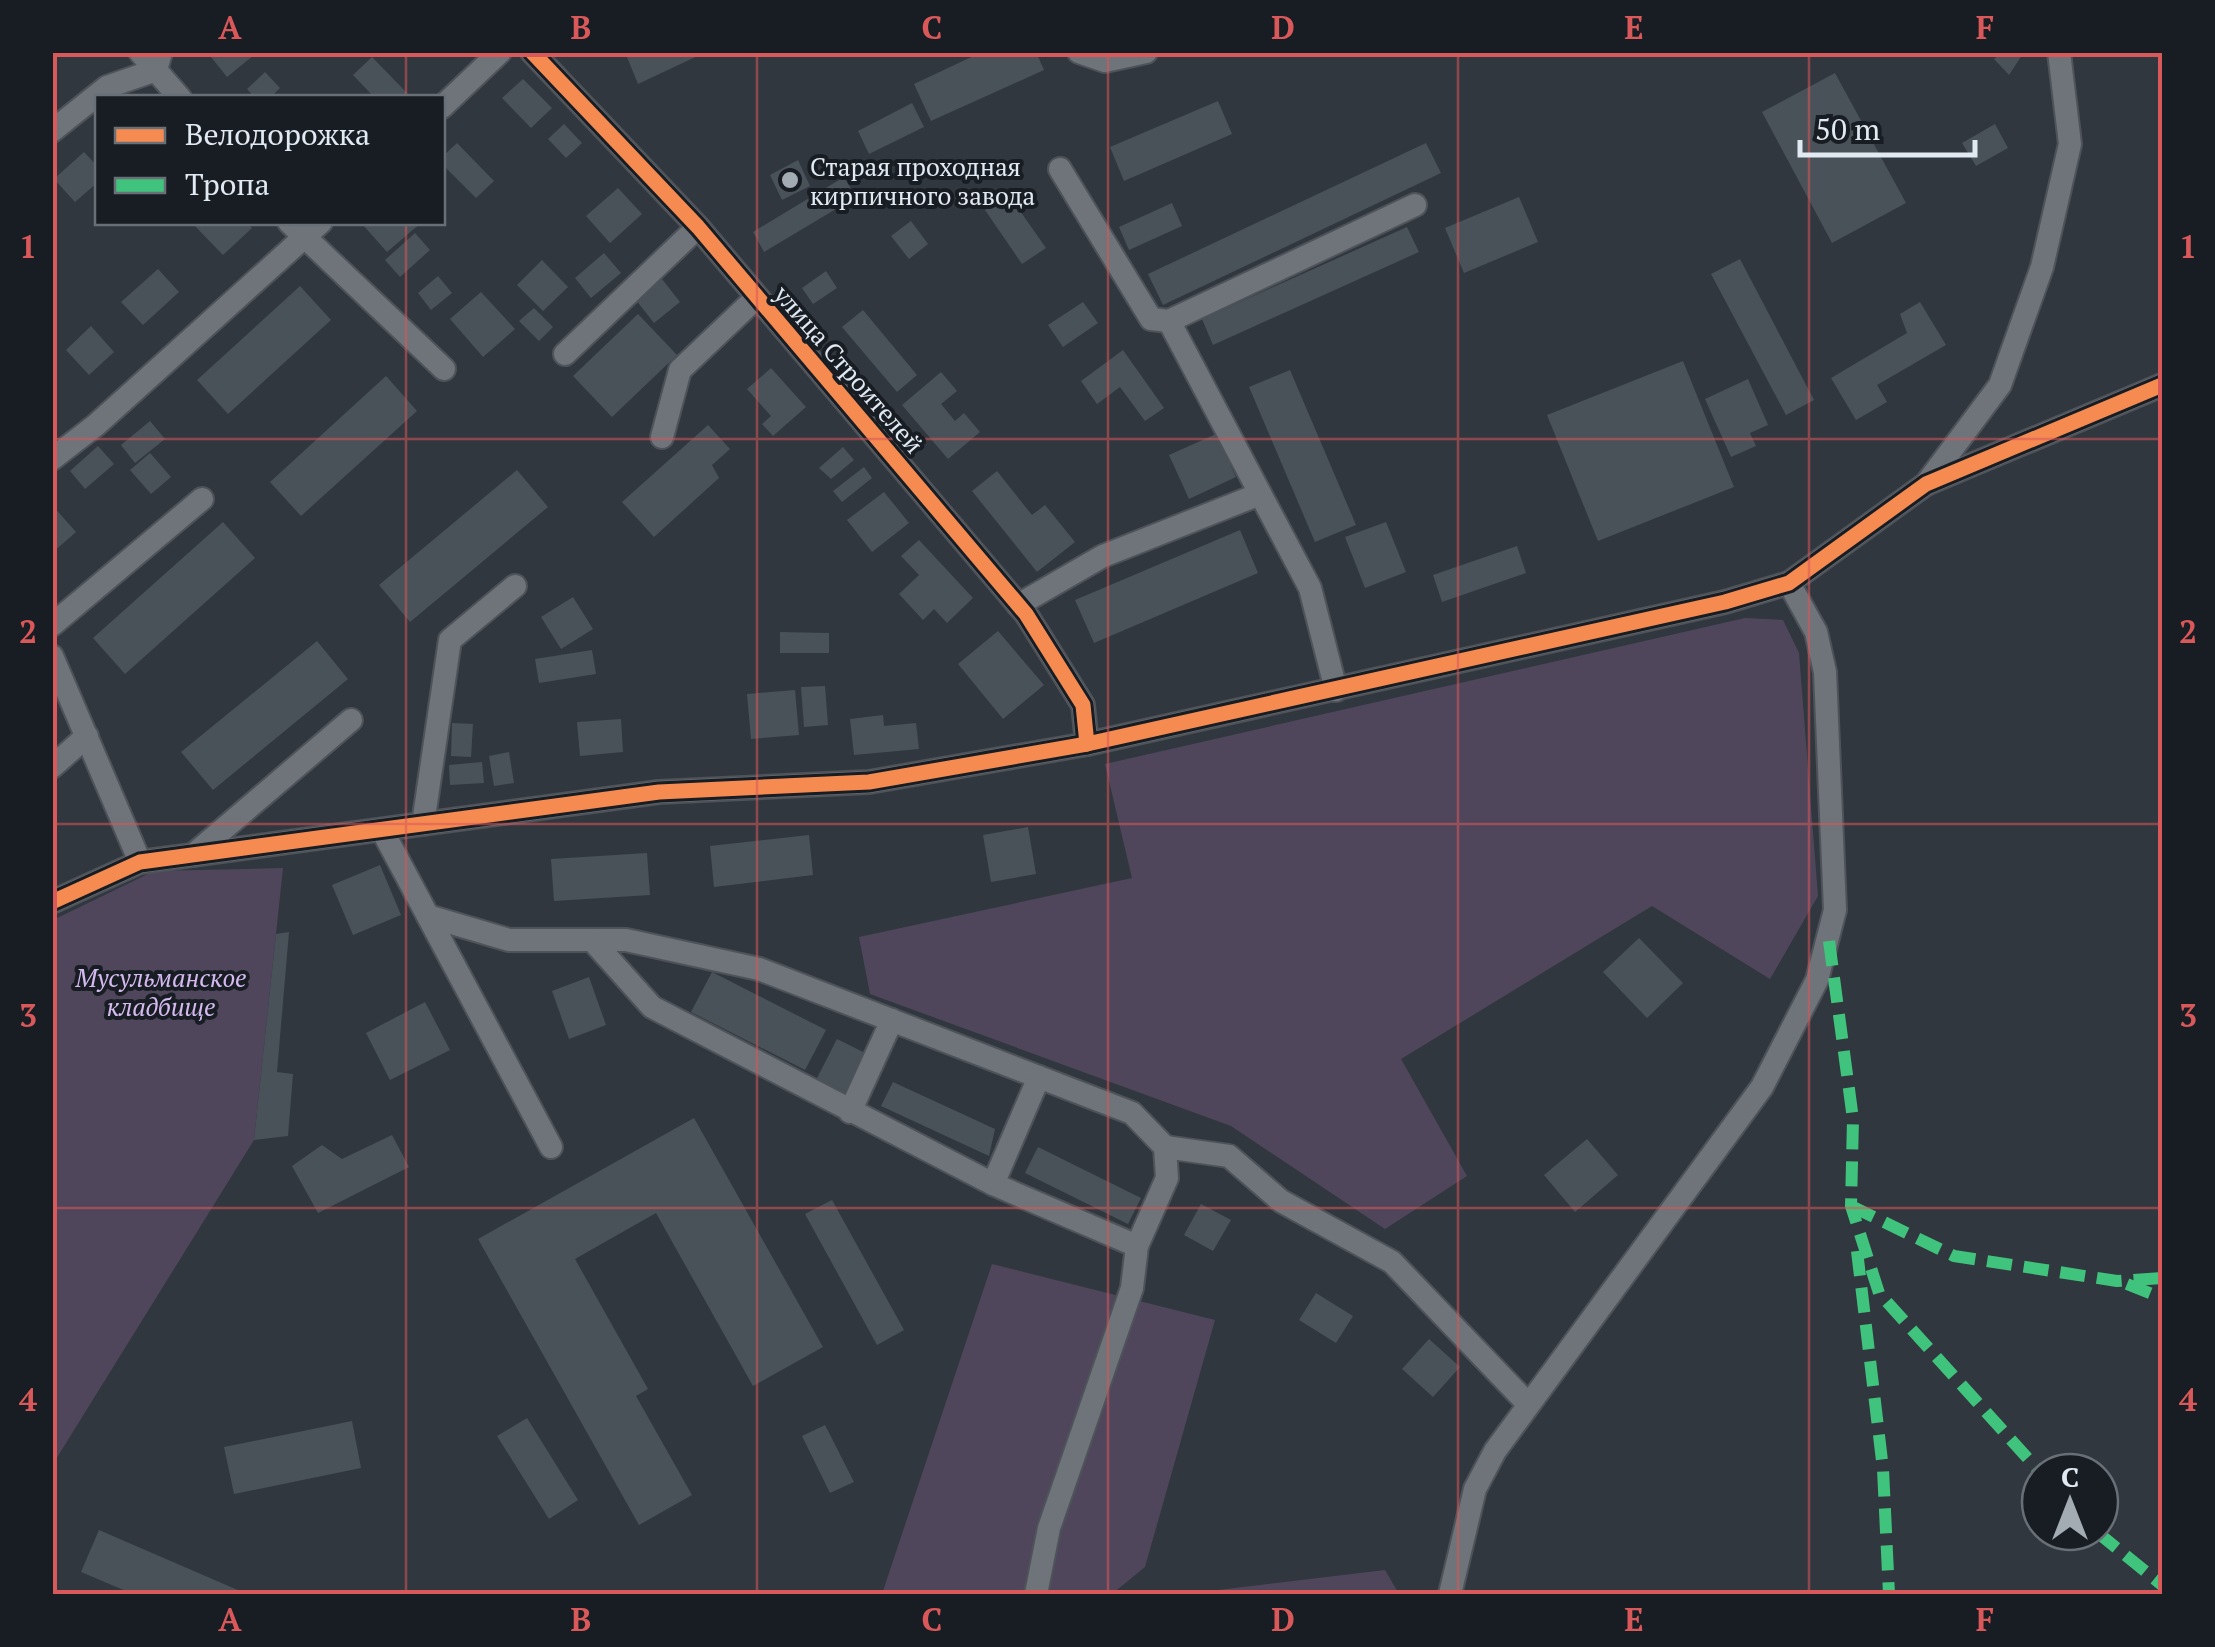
<svg xmlns="http://www.w3.org/2000/svg" width="2215" height="1647" viewBox="0 0 2215 1647" font-family="'PT Serif',serif">
<style>
.green{fill:#4f465c}
.building{fill:#495258}
.lines{fill:none;stroke-linecap:round;stroke-linejoin:round}
.minor-casing{stroke:#4e535a;stroke-width:26}
.minor{stroke:#6f747a;stroke-width:22}
.quiet{stroke:#40c37c;stroke-width:12;stroke-dasharray:25 12;stroke-linecap:butt}
.cycleway-casing{stroke:#181d23;stroke-width:21}
.cycleway{stroke:#f68b52;stroke-width:15}
.grid{fill:none;stroke:#d9585a;stroke-width:2.5;stroke-opacity:0.55}
.poi-dot{fill:#a3abb3;stroke:#181d23;stroke-width:4}
.labels{text-anchor:middle;dominant-baseline:central;stroke-width:8;stroke-linejoin:round;paint-order:stroke}
.poi-label{font-size:25px;fill:#e1e9f2;stroke:#181d23;text-anchor:start}
.street-label{font-size:25px;fill:#e1e9f2;stroke:#181d23}
.park-label{font-size:25px;font-style:italic;fill:#d5baf0;stroke:#181d23}
.neatline{fill:none;stroke:#d9585a;stroke-width:4}
.grid-label{font-size:32px;text-anchor:middle;font-weight:bold;fill:#d9585a}
</style>
<rect width="100%" height="100%" fill="#31373e"/>
<g class="green">
<path d="M1745 618 1783 620 1799 653 1818 896 1770 979 1652 906 1401 1059 1467 1176 1385 1229 1231 1126 870 994 859 937 1132 878 1105 764Z"/>
<path d="M283 868 254 1140 53 1464V920L154 871Z"/>
<path d="M992 1264 1215 1320 1145 1567 1112 1594H882Z"/>
<path d="M1385 1570 1399 1594H1185Z"/>
</g>
<g class="building">
<path d="M207 52H258L227 77Z"/>
<path d="M625 52H706L638 84Z"/>
<path d="M982 52H1036L1044 70 931 121 914 84Z"/>
<path d="M2002 52H2024L2009 75 1994 59Z"/>
<path d="M372 57 407 93 402 98H375L353 75Z"/>
<path d="M265 72 280 88 270 98H255L247 89Z"/>
<path d="M1835 73 1906 203 1832 243 1762 112Z"/>
<path d="M523 79 552 108 531 128 502 98Z"/>
<path d="M1218 101 1232 134 1124 181 1110 147Z"/>
<path d="M912 103 924 127 869 154 858 131Z"/>
<path d="M564 124 582 143 566 158 548 139Z"/>
<path d="M1995 124 2008 148 1976 166 1962 143Z"/>
<path d="M457 143 494 181 476 198 442 164V157Z"/>
<path d="M1426 143 1441 173 1163 305 1148 274Z"/>
<path d="M84 152 98 167V182L75 202 54 179Z"/>
<path d="M798 160 810 186 782 200 770 175Z"/>
<path d="M844 177 856 197 764 252 753 232Z"/>
<path d="M618 188 642 214 610 243 586 216Z"/>
<path d="M1008 194 1046 248 1022 264 985 210Z"/>
<path d="M1519 197 1538 242 1464 273 1445 228Z"/>
<path d="M1172 203 1182 226 1129 250 1119 227Z"/>
<path d="M911 221 928 244 909 259 891 236Z"/>
<path d="M191 222H247L252 228 223 255Z"/>
<path d="M366 222H422L387 252 363 225Z"/>
<path d="M1407 227 1419 252 1213 345 1202 319Z"/>
<path d="M415 233 430 250 400 277 385 260Z"/>
<path d="M604 253 621 273 591 298 575 278Z"/>
<path d="M1740 259 1814 400 1786 415 1711 274Z"/>
<path d="M542 260 568 287 543 311 517 285Z"/>
<path d="M158 269 179 292 143 325 121 302Z"/>
<path d="M826 271 837 288 813 304 802 288Z"/>
<path d="M438 276 452 293 431 310 418 293Z"/>
<path d="M662 279 680 302 654 323 636 300Z"/>
<path d="M300 286 331 320 228 414 197 380Z"/>
<path d="M481 292 515 329 483 357 450 319Z"/>
<path d="M1083 302 1098 323 1063 347 1048 325Z"/>
<path d="M1920 302 1946 345 1877 385 1887 402 1856 420 1831 378 1907 333 1900 314Z"/>
<path d="M534 308 553 327 539 341 519 321Z"/>
<path d="M863 310 917 375 897 392 842 327Z"/>
<path d="M638 314 677 355 612 417 573 376Z"/>
<path d="M91 326 114 352 89 375 66 350Z"/>
<path d="M1123 350 1164 408 1145 421 1120 387 1097 404 1081 381Z"/>
<path d="M1683 361 1734 487 1598 541 1547 415Z"/>
<path d="M771 368 806 407 773 436 762 424 771 416 747 389Z"/>
<path d="M1290 370 1356 525 1315 542 1249 387Z"/>
<path d="M941 372 957 391 941 404 955 421 964 413 980 432 948 459 902 405Z"/>
<path d="M386 376 417 411 301 516 270 482Z"/>
<path d="M1748 379 1768 425 1750 433 1756 446 1731 457 1705 399Z"/>
<path d="M150 421 165 439 135 463 121 445Z"/>
<path d="M708 425 730 449 712 465 719 478 654 537 622 502Z"/>
<path d="M1216 434 1236 477 1189 499 1169 455Z"/>
<path d="M98 446 114 464 85 489 70 471Z"/>
<path d="M843 447 854 460 831 479 819 468Z"/>
<path d="M150 453 171 477 151 494 130 470Z"/>
<path d="M864 467 872 478 842 502 833 491Z"/>
<path d="M517 470 548 507 410 622 379 585Z"/>
<path d="M997 471 1032 515 1045 505 1075 542 1037 572 972 491Z"/>
<path d="M884 492 909 523 872 552 847 520Z"/>
<path d="M52 505 76 532 52 553Z"/>
<path d="M223 522 255 558 125 674 93 638Z"/>
<path d="M1386 522 1406 572 1365 588 1345 537Z"/>
<path d="M1240 530 1258 573 1094 643 1075 600Z"/>
<path d="M919 540 973 598 947 623 934 609 923 620 899 594 919 575 901 556Z"/>
<path d="M1517 546 1526 573 1442 602 1433 575Z"/>
<path d="M573 597 593 629 561 649 541 617Z"/>
<path d="M998 631 1044 685 1003 719 958 664Z"/>
<path d="M780 632 829 633V653H780Z"/>
<path d="M317 641 348 679 213 790 181 752Z"/>
<path d="M592 650 596 674 539 683 535 659Z"/>
<path d="M825 686 828 725 804 727 801 687Z"/>
<path d="M795 690 799 735 751 739 747 694Z"/>
<path d="M883 715 884 726 916 723 919 749 854 755 850 719Z"/>
<path d="M621 719 623 752 580 756 577 722Z"/>
<path d="M452 723 473 724 471 757 451 756Z"/>
<path d="M509 752 514 783 494 786 489 756Z"/>
<path d="M482 762 484 783 450 785 449 765Z"/>
<path d="M1028 827 1036 874 991 882 983 835Z"/>
<path d="M809 835 813 875 714 887 710 846Z"/>
<path d="M647 853 650 895 554 901 551 859Z"/>
<path d="M380 865 401 915 353 935 332 885Z"/>
<path d="M289 932 277 1072 293 1074 288 1136 254 1140 276 934Z"/>
<path d="M1639 938 1683 983 1647 1018 1603 972Z"/>
<path d="M712 972 826 1030 805 1070 691 1012Z"/>
<path d="M589 977 606 1025 569 1039 552 991Z"/>
<path d="M425 1002 450 1050 390 1080 366 1033Z"/>
<path d="M837 1039 865 1053 845 1094 816 1080Z"/>
<path d="M893 1082 995 1129 989 1156 881 1106Z"/>
<path d="M694 1118 823 1347 753 1386 656 1213 575 1259 648 1389 636 1396 692 1495 639 1525 478 1239Z"/>
<path d="M392 1135 409 1167 318 1213 292 1166 322 1145 342 1159Z"/>
<path d="M1587 1139 1618 1175 1575 1212 1544 1175Z"/>
<path d="M1038 1147 1141 1198 1128 1224 1025 1173Z"/>
<path d="M832 1200 904 1330 877 1345 805 1214Z"/>
<path d="M1201 1204 1231 1220 1213 1251 1184 1235Z"/>
<path d="M1316 1293 1353 1316 1336 1343 1299 1320Z"/>
<path d="M1429 1339 1460 1367 1433 1397 1402 1369Z"/>
<path d="M527 1418 578 1500 549 1519 497 1436Z"/>
<path d="M352 1421 361 1468 234 1494 224 1447Z"/>
<path d="M825 1425 854 1482 830 1493 802 1436Z"/>
<path d="M99 1530 247 1594H133L81 1572Z"/>
</g>
<g class="lines">
<g class="minor-casing">
<g id="minor">
<path d="M140 52 180 98"/>
<path d="M532 52 698 227 1026 614 1083 705 1087 744"/>
<path d="M1079 52 1105 61 1146 52"/>
<path d="M442 107 500 52"/>
<path d="M52 131 107 87 156 70 161 52"/>
<path d="M1060 169 1151 319 1169 321"/>
<path d="M289 222 444 369"/>
<path d="M565 354 698 227"/>
<path d="M662 437 680 370 756 298"/>
<path d="M52 459 96 425 321 222"/>
<path d="M1926 484 2000 385 2042 267 2070 144 2059 52"/>
<path d="M1018 605 1103 556 1260 494"/>
<path d="M52 625 202 499"/>
<path d="M52 656 140 862"/>
<path d="M1336 690 1310 588 1169 321 1415 205"/>
<path d="M52 767 87 736"/>
<path d="M423 824 450 640 515 586"/>
<path d="M382 830 551 1147"/>
<path d="M193 855 351 720"/>
<path d="M52 902 140 862 659 792 869 782 1087 744 1725 602 1789 583 1926 484 2162 385"/>
<path d="M428 916 509 940H626L759 969 1132 1113 1165 1147 1167 1178 1137 1246 1132 1288 1049 1528 1036 1594"/>
<path d="M592 940 652 1007 993 1184 1137 1246"/>
<path d="M850 1112 892 1020"/>
<path d="M1165 1147 1229 1156 1281 1201 1392 1262 1527 1403"/>
<path d="M993 1184 1039 1077"/>
<path d="M1450 1594 1475 1489 1495 1451 1762 1087 1817 980 1835 910 1825 672 1816 632 1789 583"/>
</g>
</g>
<use href="#minor" class="minor"/>
<g class="quiet">
<path d="M1829 941 1853 1119 1851 1206 1879 1293 2040 1472"/>
<path d="M1851 1206 1954 1256 2117 1281 2162 1278"/>
<path d="M1857 1251 1883 1469 1889 1594"/>
<path d="M2127 1284 2162 1298"/>
<path d="M2097 1532 2162 1585"/>
</g>
<g class="cycleway-casing">
<g id="cycleway">
<path d="M532 52 698 227 1026 614 1083 705 1087 744"/>
<path d="M52 902 140 862 659 792 869 782 1087 744 1725 602 1789 583 1926 484 2162 385"/>
</g>
</g>
<use href="#cycleway" class="cycleway"/>
</g>
<path class="grid" d="M406 52V98M757 52V1594M1108 52V1594M1458 52V1594M1809 52V1594M406 222V1594M52 439H2162M52 824H2162M52 1208H2162"/>
<circle class="poi-dot" cx="790" cy="180" r="10"/>
<g class="labels">
<g class="poi-label">
<text x="810" y="166">Старая проходная<tspan x="810" dy="29">кирпичного завода</tspan></text>
</g>
<g class="street-label">
<text transform="translate(849 369) rotate(49)">улица Строителей</text>
</g>
<g class="park-label">
<text x="161" y="977">Мусульманское<tspan x="161" dy="29">кладбище</tspan></text>
</g>
</g>
<rect width="2215" height="1647" fill="none" stroke="#181d23" stroke-width="110"/>
<rect x="95" y="95" width="350" height="130" fill="#181d23" stroke="#686f76" stroke-width="2.5"/>
<rect x="115" y="128" width="50" height="15" fill="#f68b52" stroke="#686f76" stroke-width="2.5"/>
<text x="185" y="145" font-size="30" fill="#e1e9f2">Велодорожка</text>
<rect x="115" y="178" width="50" height="15" fill="#40c37c" stroke="#686f76" stroke-width="2.5"/>
<text x="185" y="195" font-size="30" fill="#e1e9f2">Тропа</text>
<g transform="translate(2070 1502)"><circle r="48" fill="#181d23" stroke="#686f76" stroke-width="2.5"/>
<path d="M0-8L18 38L0 25L-18 38Z" fill="#a3abb3"/>
<text y="-15" font-size="28" font-weight="bold" text-anchor="middle" fill="#e1e9f2">С</text>
</g>
<path d="M1800 140v15h175v-15" fill="none" stroke="#e1e9f2" stroke-width="5"/>
<text x="1815" y="140" font-size="30" fill="#e1e9f2" stroke="#181d23" stroke-width="8" paint-order="stroke">50 m</text>
<rect x="55" y="55" width="2105" height="1537" class="neatline"/>
<g class="grid-label">
<text x="230" y="39">A</text>
<text x="581" y="39">B</text>
<text x="932" y="39">C</text>
<text x="1283" y="39">D</text>
<text x="1634" y="39">E</text>
<text x="1985" y="39">F</text>
<text x="28" y="258">1</text>
<text x="2188" y="258">1</text>
<text x="28" y="643">2</text>
<text x="2188" y="643">2</text>
<text x="28" y="1027">3</text>
<text x="2188" y="1027">3</text>
<text x="28" y="1411">4</text>
<text x="2188" y="1411">4</text>
<text x="230" y="1631">A</text>
<text x="581" y="1631">B</text>
<text x="932" y="1631">C</text>
<text x="1283" y="1631">D</text>
<text x="1634" y="1631">E</text>
<text x="1985" y="1631">F</text>
</g>
</svg>
